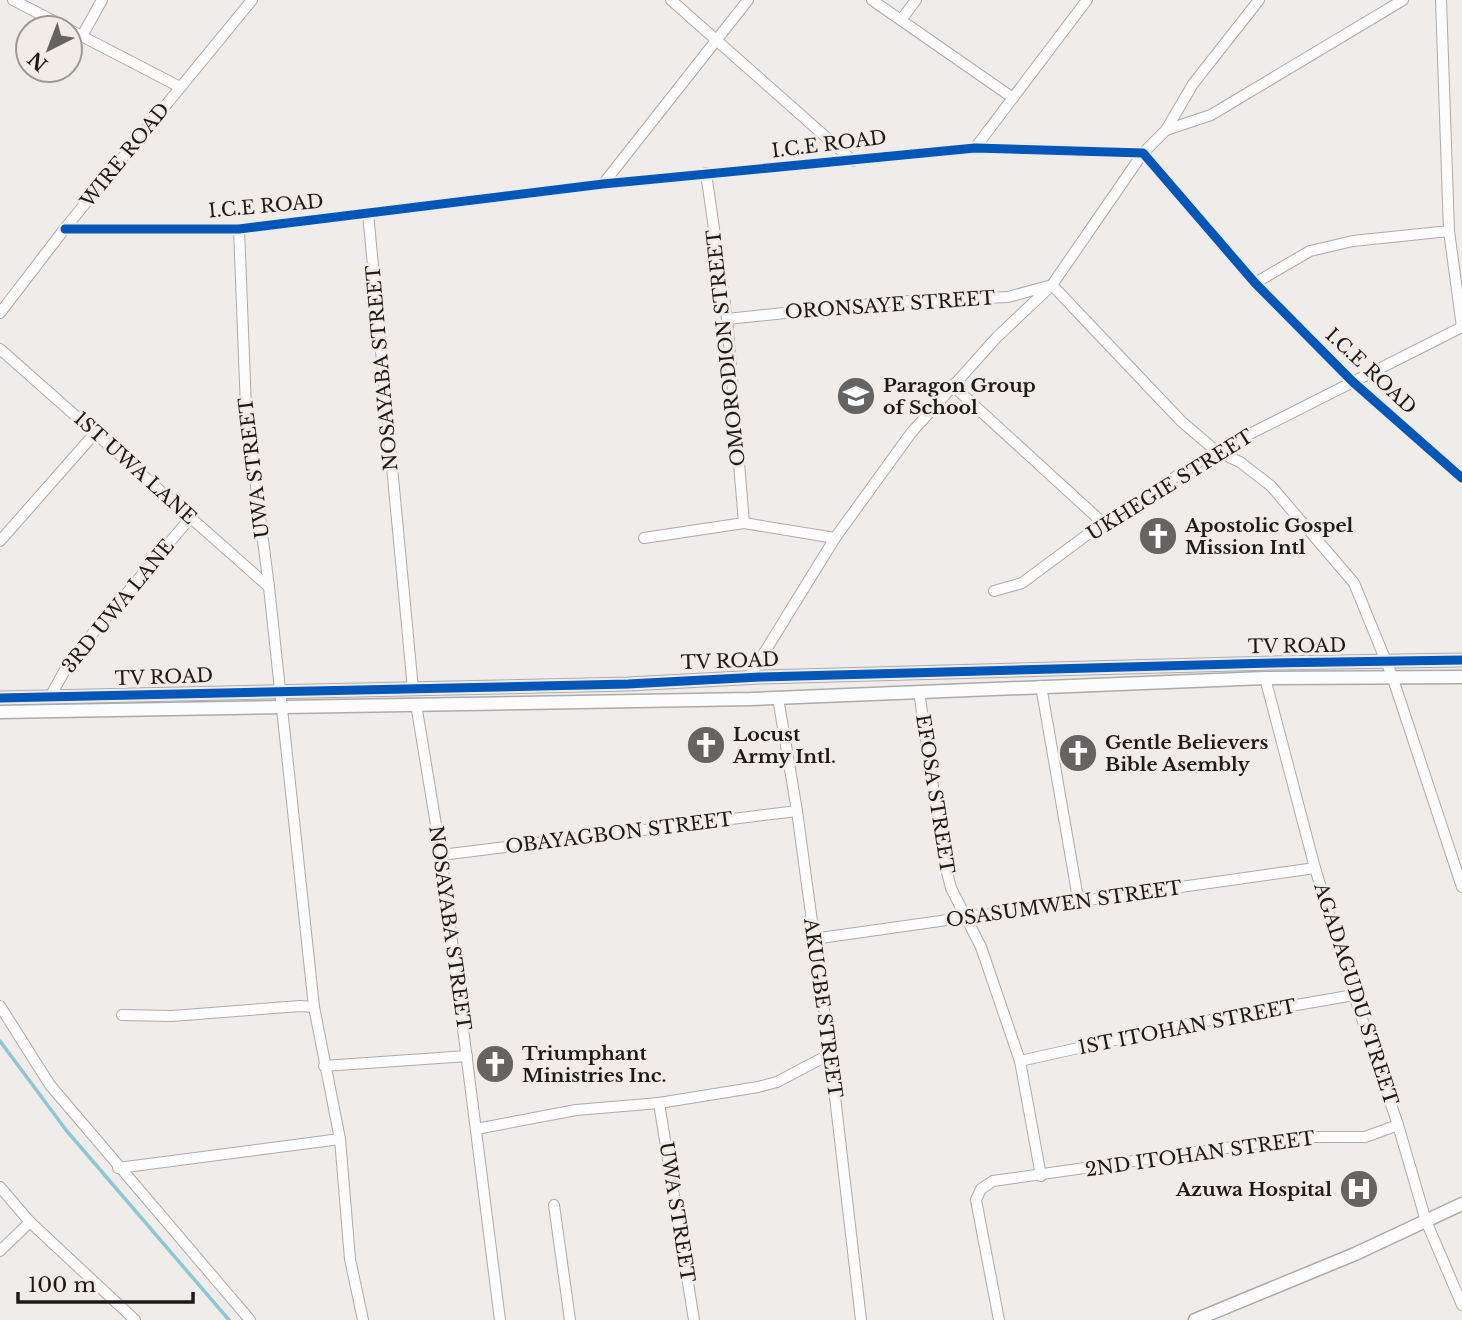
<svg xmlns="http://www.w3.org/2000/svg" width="1462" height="1320" viewBox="0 0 1462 1320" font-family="'Libre Baskerville',serif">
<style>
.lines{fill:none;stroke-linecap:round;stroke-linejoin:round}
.stream{stroke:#8fc6d6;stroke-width:3.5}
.minor-casing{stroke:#adabaa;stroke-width:12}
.tertiary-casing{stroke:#adabaa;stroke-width:15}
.minor{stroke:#fdfcfc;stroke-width:10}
.tertiary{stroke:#fdfcfc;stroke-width:12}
.cycleway-casing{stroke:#f1ece8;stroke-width:13}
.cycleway{stroke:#0057b8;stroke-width:9}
.labels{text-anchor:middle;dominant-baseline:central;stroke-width:6;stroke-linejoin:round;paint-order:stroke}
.street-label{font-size:19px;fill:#1d1b19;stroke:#f1ece8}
.poi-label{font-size:19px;font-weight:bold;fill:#1d1b19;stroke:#f1ece8;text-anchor:start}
</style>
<rect width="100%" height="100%" fill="#efecea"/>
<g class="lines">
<path class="stream" d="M0 1041 66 1130 229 1320"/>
<g class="minor-casing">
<g id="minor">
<path d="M13 0 67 28"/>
<path d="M671 0 853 161"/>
<path d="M872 0 1013 98"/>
<path d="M1441 0 1449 231 1462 327"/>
<path d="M901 20 916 0"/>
<path d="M70 30 180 87"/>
<path d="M82 36 102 0"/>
<path d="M1166 130 1211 115 1403 0"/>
<path d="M975 148 1087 0"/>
<path d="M706 173 727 319 744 523"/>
<path d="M603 184 748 0"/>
<path d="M368 213 413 689"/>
<path d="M65 229H239L603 184 975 148 1143 153 1255 283 1353 382 1462 478"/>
<path d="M239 229 246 408 269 587 314 1007 340 1139 350 1259 363 1320"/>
<path d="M1255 283 1310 251 1353 241 1449 231"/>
<path d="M0 313 66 227 252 0"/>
<path d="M727 319 890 302 1008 297 1052 285 1181 421 1216 451 1240 462 1271 486 1354 583 1392 676 1462 887"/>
<path d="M0 349 269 587"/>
<path d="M952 385 1103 523"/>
<path d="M644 538 744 523 835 538"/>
<path d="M0 541 96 432"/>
<path d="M994 591 1022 583 1103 523 1216 451 1462 327"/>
<path d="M1265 678 1315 868 1354 995 1398 1125 1426 1221 1462 1305"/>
<path d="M748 679 835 538 911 433 997 337 1052 285 1143 153 1166 130 1193 84 1259 0"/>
<path d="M1041 686 1079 904"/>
<path d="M919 691 943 856 951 888 981 947 1020 1061 1041 1176"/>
<path d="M50 697 71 659 191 517"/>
<path d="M778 698 797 811 830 1054 861 1320"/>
<path d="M416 704 441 855 500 1320"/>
<path d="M441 855 797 811"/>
<path d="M813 939 1315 868"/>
<path d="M0 1006 50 1085 250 1320"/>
<path d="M122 1015 172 1016 300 1006 314 1007"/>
<path d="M1020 1061 1182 1025 1354 995"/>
<path d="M324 1066 467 1056"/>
<path d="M659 1103 694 1320"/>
<path d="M476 1129 576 1110 659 1103 758 1087 777 1082 830 1054"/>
<path d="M118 1168 340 1139"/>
<path d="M0 1187 30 1222 135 1320"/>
<path d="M554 1205 570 1320"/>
<path d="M0 1251 30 1222"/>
<path d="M999 1320 976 1200 981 1189 993 1181 1303 1137H1365L1398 1125"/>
</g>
</g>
<g class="tertiary-casing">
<g id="tertiary">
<path d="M0 698 628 684 760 677 1272 663 1462 660"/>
<path d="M0 712 751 699 1265 678 1462 677"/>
<path d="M1195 1320 1355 1254 1462 1204"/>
</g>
</g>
<use href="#minor" class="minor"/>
<use href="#tertiary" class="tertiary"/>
<g class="cycleway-casing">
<g id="cycleway">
<path d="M65 229H239L603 184 975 148 1143 153 1255 283 1353 382 1462 478"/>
<path d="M0 698 628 684 760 677 1272 663 1462 660"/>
</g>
</g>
<use href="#cycleway" class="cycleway"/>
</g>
<defs>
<g id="school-disc" transform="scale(2.0125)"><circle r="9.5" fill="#666462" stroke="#f1ece8"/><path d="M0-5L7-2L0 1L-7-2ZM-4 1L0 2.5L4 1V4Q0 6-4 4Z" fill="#fff"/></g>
<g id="church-disc" transform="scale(2.0125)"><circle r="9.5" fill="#666462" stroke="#f1ece8"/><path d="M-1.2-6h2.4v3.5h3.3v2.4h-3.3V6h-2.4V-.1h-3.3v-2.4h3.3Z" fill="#fff"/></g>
<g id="hospital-disc" transform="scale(2.0125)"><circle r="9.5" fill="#666462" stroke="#f1ece8"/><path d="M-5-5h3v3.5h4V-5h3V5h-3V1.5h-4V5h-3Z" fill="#fff"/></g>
</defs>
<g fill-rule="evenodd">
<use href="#school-disc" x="856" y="396"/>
<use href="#church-disc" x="1158" y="536"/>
<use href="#church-disc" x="706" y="745"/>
<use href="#church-disc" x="1078" y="753"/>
<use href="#church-disc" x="495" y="1064"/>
<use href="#hospital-disc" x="1359" y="1189"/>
</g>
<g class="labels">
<g class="street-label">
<text transform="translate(829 144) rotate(-7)">I.C.E ROAD</text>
<text transform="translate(125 155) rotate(-51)">WIRE ROAD</text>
<text transform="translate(266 206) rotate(-5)">I.C.E ROAD</text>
<text transform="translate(890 305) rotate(-4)">ORONSAYE STREET</text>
<text transform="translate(726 348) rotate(-96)">OMORODION STREET</text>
<text transform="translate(382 368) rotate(-95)">NOSAYABA STREET</text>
<text transform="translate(1371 371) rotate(43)">I.C.E ROAD</text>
<text transform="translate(135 468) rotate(42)">1ST UWA LANE</text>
<text transform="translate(254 468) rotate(-97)">UWA STREET</text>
<text transform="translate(1170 485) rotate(-32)">UKHEGIE STREET</text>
<text transform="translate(118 606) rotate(-51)">3RD UWA LANE</text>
<text transform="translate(1297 646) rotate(-1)">TV ROAD</text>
<text transform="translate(730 661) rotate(-2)">TV ROAD</text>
<text transform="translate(164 677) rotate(-2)">TV ROAD</text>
<text transform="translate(935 794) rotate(81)">EFOSA STREET</text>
<text transform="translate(619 833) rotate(-7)">OBAYAGBON STREET</text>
<text transform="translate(1064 904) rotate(-8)">OSASUMWEN STREET</text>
<text transform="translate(450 928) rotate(82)">NOSAYABA STREET</text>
<text transform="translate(1356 994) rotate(72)">AGADAGUDU STREET</text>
<text transform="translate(823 1008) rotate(82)">AKUGBE STREET</text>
<text transform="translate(1187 1027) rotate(-11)">1ST ITOHAN STREET</text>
<text transform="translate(1200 1154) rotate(-8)">2ND ITOHAN STREET</text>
<text transform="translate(677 1212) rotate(81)">UWA STREET</text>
</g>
<g class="poi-label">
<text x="883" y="385">Paragon Group<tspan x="883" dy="22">of School</tspan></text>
<text x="1185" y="525">Apostolic Gospel<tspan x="1185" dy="22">Mission Intl</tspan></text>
<text x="733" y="734">Locust<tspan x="733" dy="22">Army Intl.</tspan></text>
<text x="1105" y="742">Gentle Believers<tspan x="1105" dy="22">Bible Asembly</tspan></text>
<text x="522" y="1053">Triumphant<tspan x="522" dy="22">Ministries Inc.</tspan></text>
<text x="1332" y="1189" text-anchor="end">Azuwa Hospital</text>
</g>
</g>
<g transform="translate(49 49) rotate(222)"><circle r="33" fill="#f1ece8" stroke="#9c9895" stroke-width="2"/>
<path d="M0-5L12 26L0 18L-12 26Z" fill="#666462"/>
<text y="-10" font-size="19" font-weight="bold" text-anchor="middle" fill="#1d1b19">N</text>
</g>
<path d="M18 1292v10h175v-10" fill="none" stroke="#1d1b19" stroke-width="3.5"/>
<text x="28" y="1292" font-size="21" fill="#1d1b19" stroke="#f1ece8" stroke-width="5" paint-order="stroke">100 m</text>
</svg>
